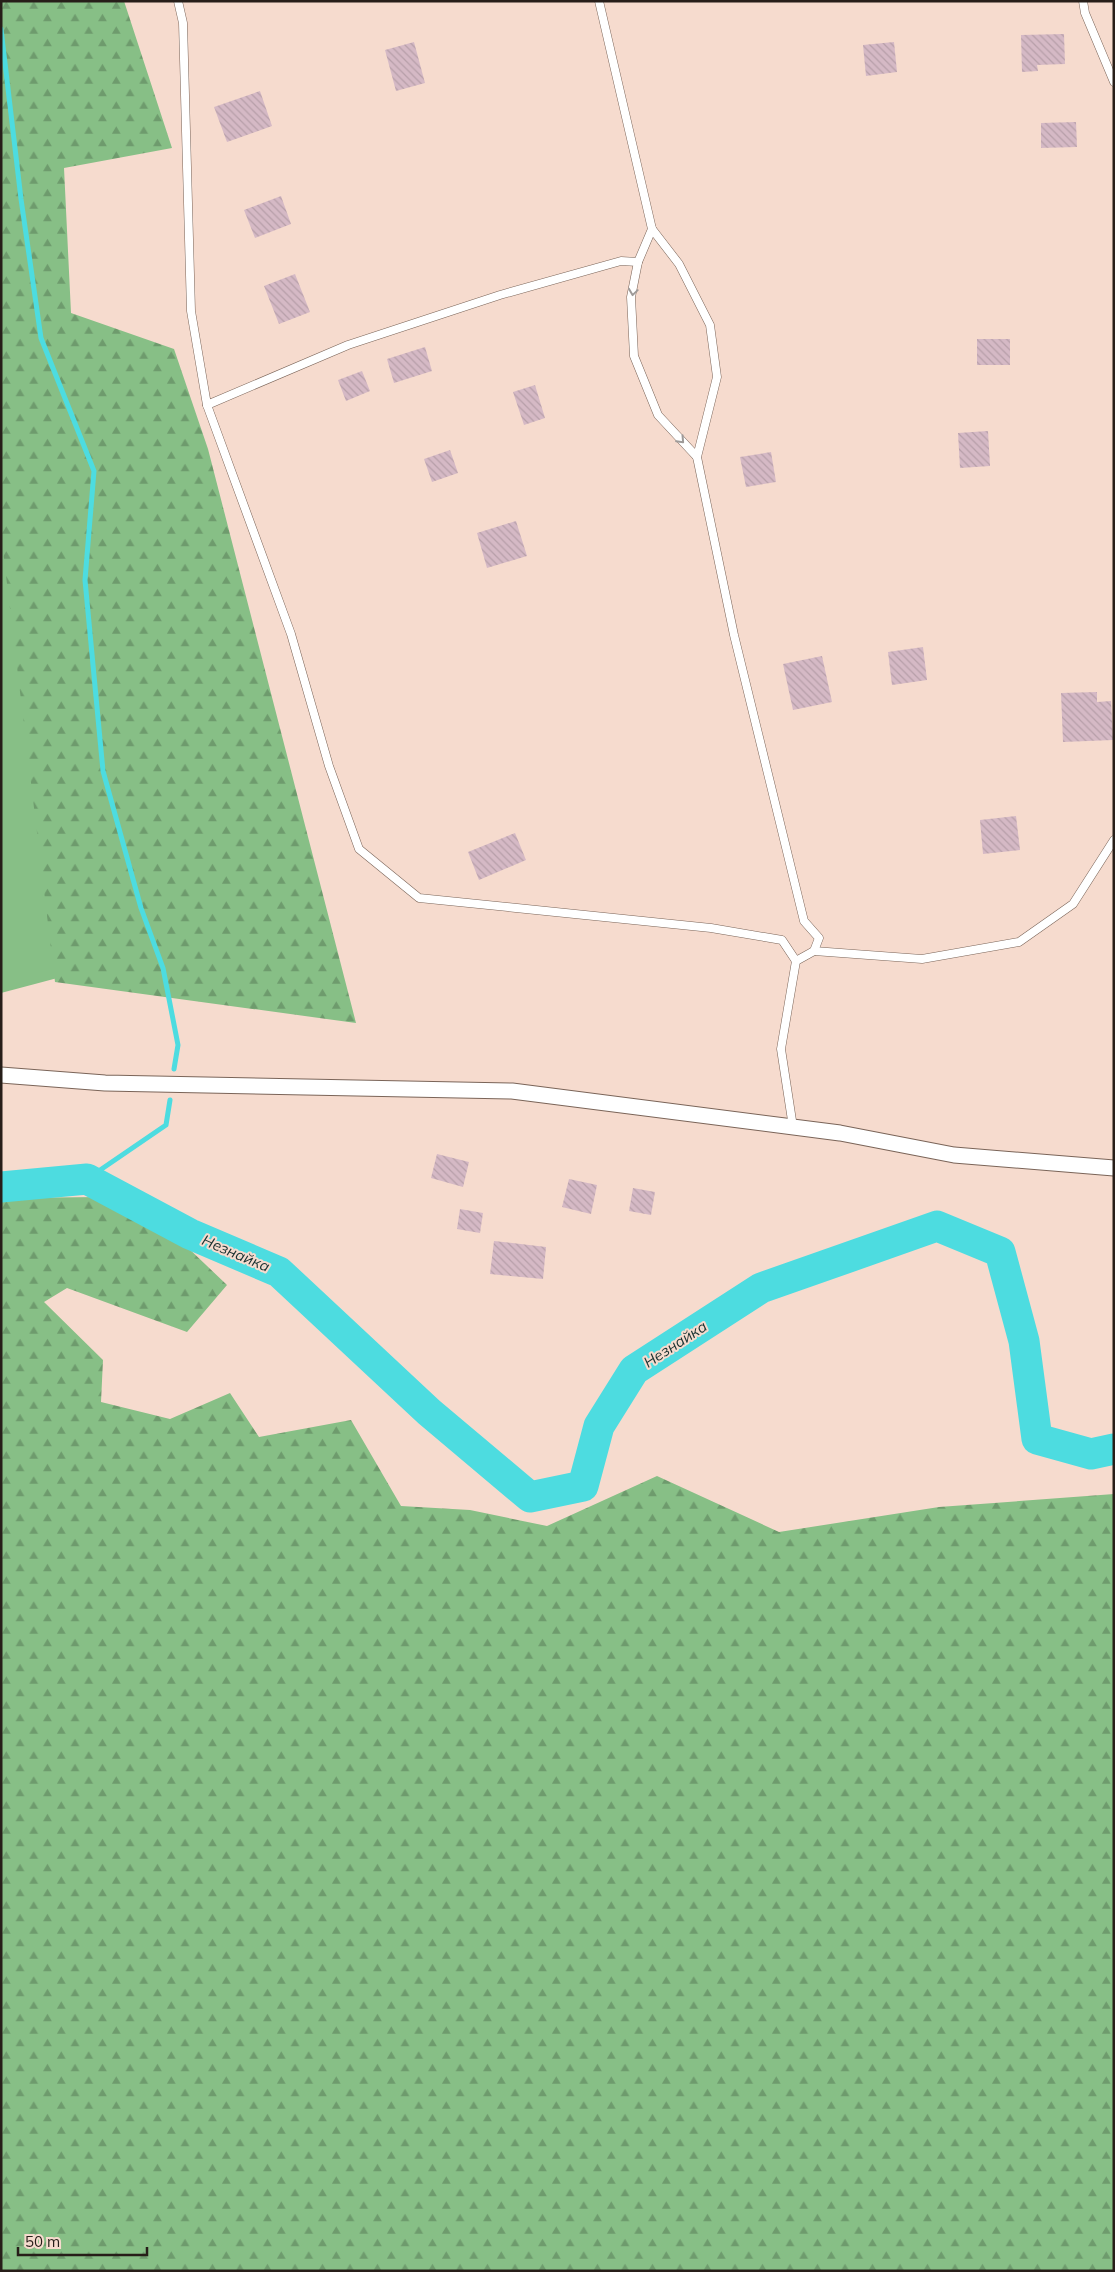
<svg xmlns="http://www.w3.org/2000/svg" width="1115" height="2272" viewBox="0 0 1115 2272" font-family="Mulish,sans-serif">
<style>
.green{fill:#87bf86}
.forest{fill:url(#forest-firs)}
.lines{fill:none;stroke-linecap:round;stroke-linejoin:round}
.stream{stroke:#4ddce0;stroke-width:5}
.river{stroke:#4ddce0;stroke-width:31}
.building{fill:url(#building-back-hatch)}
.lane-casing{stroke:#7a6458;stroke-width:9}
.street-casing{stroke:#7a6458;stroke-width:17}
.lane{stroke:#fff;stroke-width:8}
.street{stroke:#fff;stroke-width:15}
.oneway{stroke:#9e9a98}
.labels{text-anchor:middle;dominant-baseline:central;stroke-width:4;stroke-linejoin:round;paint-order:stroke}
.water-label{font-size:15px;font-style:italic;fill:#183030;stroke:#f6dbce}
</style>
<defs>
<pattern id="forest-firs" width="22" height="20" patternUnits="userSpaceOnUse" patternTransform="scale(1.25)"><rect width="22" height="20" fill="#87bf86"/><path d="M5 1l3.5 6h-7zM16 11l3.5 6h-7z" fill="#6e9b6d"/></pattern>
<pattern id="building-back-hatch" width="6" height="6" patternUnits="userSpaceOnUse" patternTransform="scale(1.25)"><rect width="6" height="6" fill="#d5b9c5"/><path d="M-1 5l2 2M0 0l6 6M5-1l2 2" fill="none" stroke="#b79fa9"/></pattern>
</defs>
<rect width="100%" height="100%" fill="#f6dbce"/>
<path class="green" d="M1 477 80 972 1 993Z"/>
<g class="forest">
<path d="M1 1H124L172 148 64 168 71 313 174 349 208 449 356 1023 55 982 1 534Z"/>
<path d="M102 1197 184 1244 227 1285 187 1332 67 1288 44 1302 103 1360 101 1402 170 1419 230 1393 259 1437 351 1420 401 1506 470 1510 547 1526 657 1476 779 1532 939 1507 1114 1494V2271H1V1198Z"/>
</g>
<g class="lines">
<g class="stream">
<path d="M1 29 21 199 41 338 94 471 85 580 103 771 141 908 163 968 178 1045 174 1069"/>
<path d="M87 1179 166 1125 170 1100"/>
</g>
<path class="river" d="M1 1187 87 1179 190 1234 279 1272 429 1412 530 1497 583 1486 599 1426 634 1370 761 1288 937 1226 1000 1252 1024 1341 1037 1439 1091 1454 1114 1449"/>
</g>
<g class="building">
<path d="M1064 34 1065 64 1037 65 1038 71 1022 72 1021 35Z"/>
<path d="M414 42 425 83 396 91 385 50Z"/>
<path d="M894 42 897 72 866 76 863 45Z"/>
<path d="M260 91 272 126 227 142 214 107Z"/>
<path d="M1076 122 1077 147 1041 148V123Z"/>
<path d="M281 196 291 224 255 238 244 210Z"/>
<path d="M295 274 310 312 279 324 264 286Z"/>
<rect x="977" y="339" width="33" height="26"/>
<path d="M425 347 432 371 394 383 387 359Z"/>
<path d="M362 371 370 391 346 401 338 380Z"/>
<path d="M535 385 545 418 524 425 513 392Z"/>
<path d="M988 431 990 466 960 468 958 433Z"/>
<path d="M450 450 458 473 432 482 424 459Z"/>
<path d="M771 452 776 482 746 487 740 457Z"/>
<path d="M516 521 527 556 487 568 477 533Z"/>
<path d="M923 647 927 680 892 685 888 652Z"/>
<path d="M822 656 832 702 793 710 783 664Z"/>
<path d="M1097 692V702L1111 701 1113 740 1063 742 1061 693Z"/>
<path d="M1016 816 1020 850 983 854 980 820Z"/>
<path d="M515 833 526 860 479 880 468 852Z"/>
<path d="M437 1154 469 1162 463 1187 431 1178Z"/>
<path d="M569 1179 597 1185 591 1214 562 1207Z"/>
<path d="M633 1188 655 1192 651 1215 629 1211Z"/>
<path d="M460 1209 483 1213 480 1233 457 1229Z"/>
<path d="M494 1241 546 1247 543 1279 490 1274Z"/>
</g>
<g class="lines">
<g class="lane-casing">
<g id="lane">
<path d="M178 1 183 23 191 311 207 405 348 345 500 295 621 261 638 262"/>
<path d="M599 1 652 229 679 264 710 325 717 377 697 457 734 635 804 921 819 938 814 951 796 961 781 1049 793 1127"/>
<path d="M1083 1 1085 13 1114 82"/>
<path d="M652 229 638 262 631 297 634 356 658 415 697 457"/>
<path d="M207 405 291 634 329 766 359 849 419 898 711 928 782 940 796 961"/>
<path d="M814 951 922 959 1019 942 1073 904 1114 840"/>
</g>
</g>
<g class="street-casing">
<path id="street" d="M1 1075 105 1083 512 1091 840 1133 954 1155 1114 1168"/>
</g>
<use href="#lane" class="lane"/>
<use href="#street" class="street"/>
</g>
<defs><path id="oneway-chevron" d="M-2-3.5L2.5 0L-2 3.5" fill="none" stroke-width="1.6" stroke-linecap="round" stroke-linejoin="round" transform="scale(1.25)"/></defs>
<g class="oneway">
<use href="#oneway-chevron" transform="translate(633 292) rotate(98)"/>
<use href="#oneway-chevron" transform="translate(681 440) rotate(47)"/>
</g>
<g class="labels">
<g class="water-label">
<text transform="translate(236 1253) rotate(23)">Незнайка</text>
<text transform="translate(675 1344) rotate(-33)">Незнайка</text>
</g>
</g>
<rect width="1115" height="2272" fill="none" stroke="#271e19" stroke-width="5"/>
<path d="M18 2247v8h129v-8" fill="none" stroke="#271e19" stroke-width="2.5"/>
<text x="25" y="2247" font-size="15" fill="#271e19" stroke="#f6dbce" stroke-width="4" paint-order="stroke">50 m</text>
</svg>
